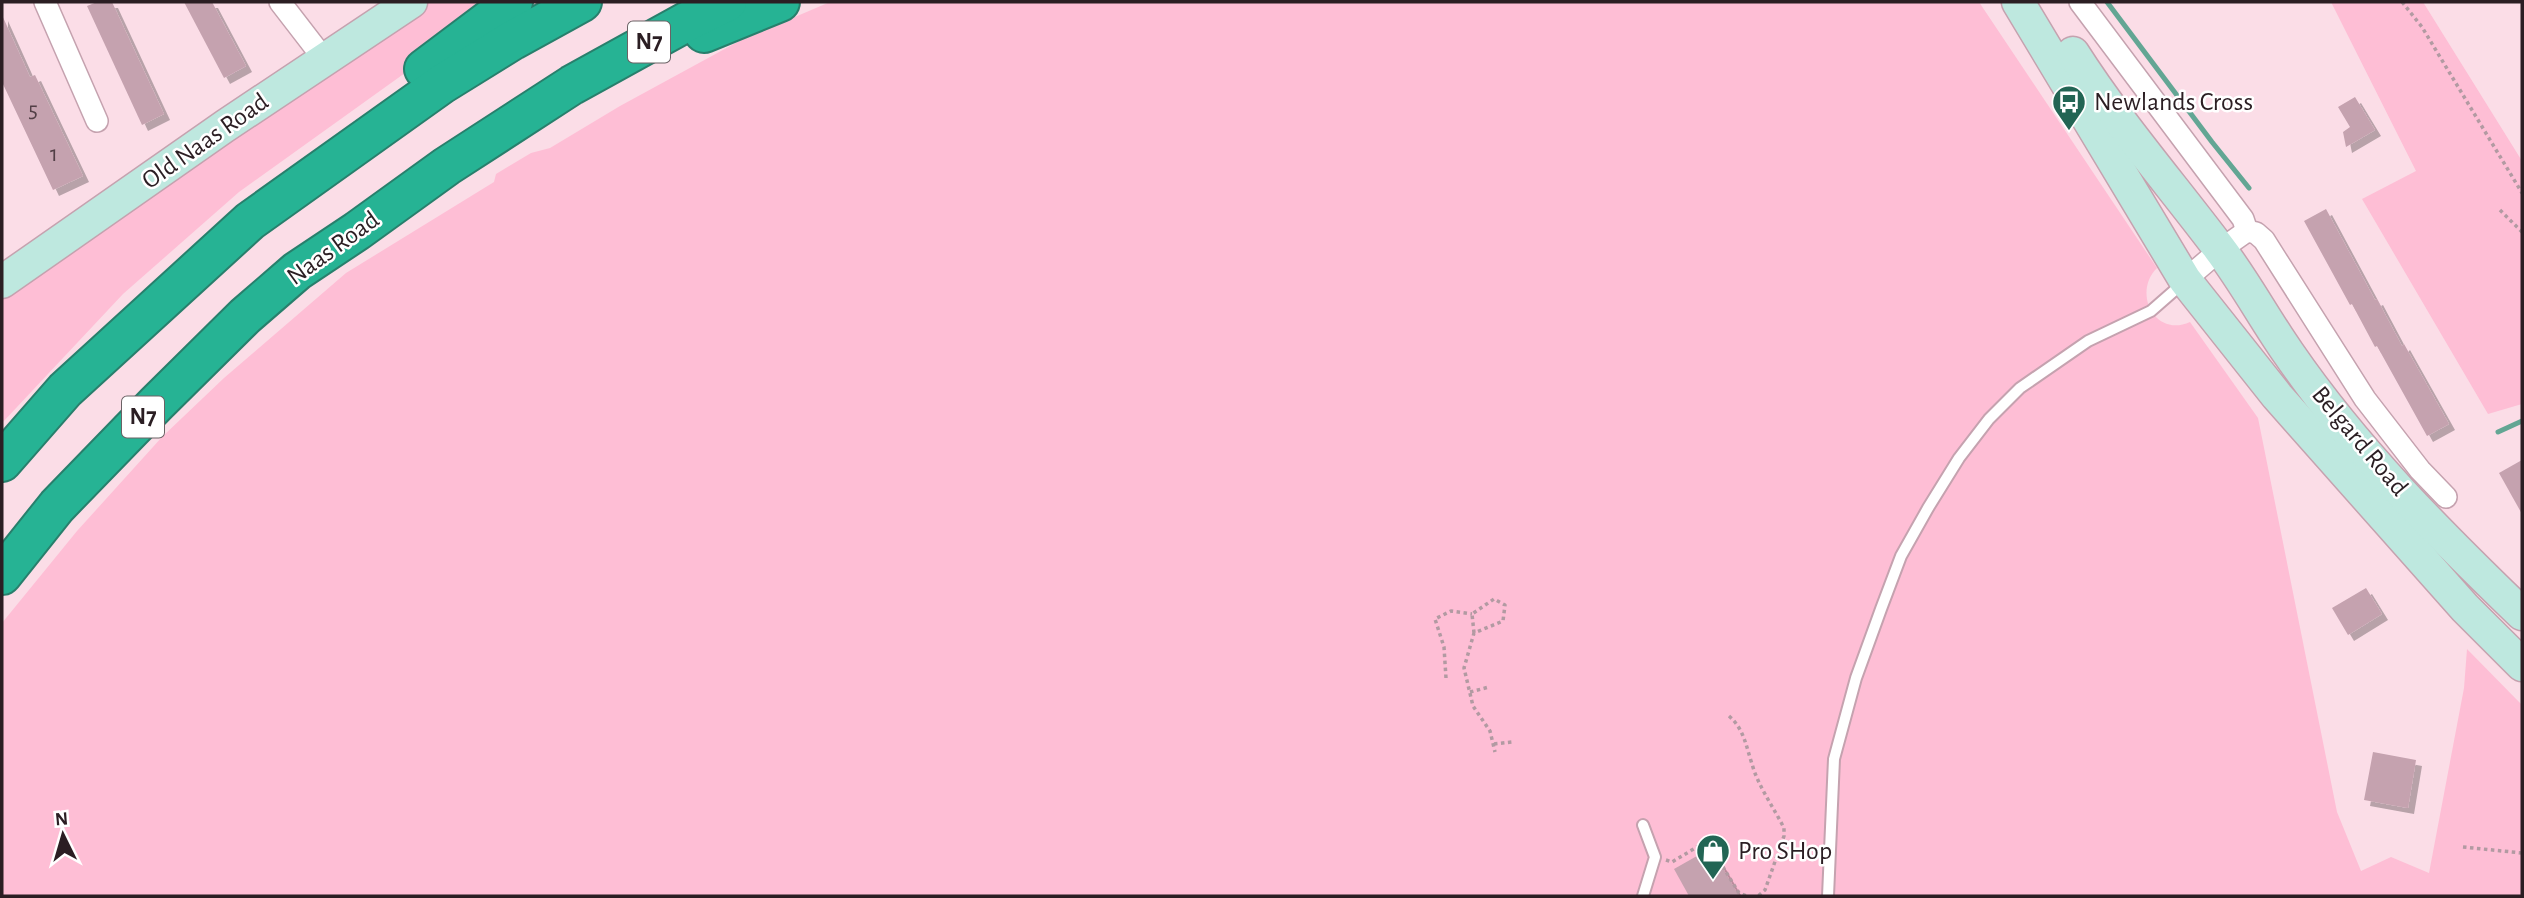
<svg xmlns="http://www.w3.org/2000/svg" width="2524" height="898" viewBox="0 0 2524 898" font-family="'Alegreya Sans',sans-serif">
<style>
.green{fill:#febed5}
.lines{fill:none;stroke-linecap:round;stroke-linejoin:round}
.stream{stroke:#63a694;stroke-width:5}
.building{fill:#c5a2af;filter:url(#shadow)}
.lane-casing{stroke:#c5a2af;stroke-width:14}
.street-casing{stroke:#c5a2af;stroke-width:24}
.secondary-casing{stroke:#c5a2af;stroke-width:35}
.highway-casing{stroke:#287f6c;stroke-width:42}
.path{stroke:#b29aa2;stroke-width:3.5;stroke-dasharray:3.5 3.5;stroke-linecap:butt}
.lane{stroke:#fff;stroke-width:10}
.street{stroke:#fff;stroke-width:21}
.secondary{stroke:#bee8df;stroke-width:32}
.highway{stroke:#26b394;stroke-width:38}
.labels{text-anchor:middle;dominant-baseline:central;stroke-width:5;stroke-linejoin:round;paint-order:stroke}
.number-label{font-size:23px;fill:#523f46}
.shield{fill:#fff;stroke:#6b6265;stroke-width:2}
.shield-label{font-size:24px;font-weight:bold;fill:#2b1e23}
.poi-label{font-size:26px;fill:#2b1e23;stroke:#fff;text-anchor:start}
.street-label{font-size:26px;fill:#2b1e23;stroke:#fff}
</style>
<defs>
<filter id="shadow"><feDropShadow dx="6" dy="6" stdDeviation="0" flood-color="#0004"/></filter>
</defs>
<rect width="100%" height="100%" fill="#fbdde7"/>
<g class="green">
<path d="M424 2H504L239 192 123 294 2 423V297Z"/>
<path d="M830 2H1979L2157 268C2132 293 2155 338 2190 322L2258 418 2337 812 2361 871 2391 857 2429 873 2464 688 2467 649 2522 705V896H2V623L77 531 162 437 224 378 346 273 494 182 496 174 531 153 550 148 620 106 743 39Z"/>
<path d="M2331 2H2423L2522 161V404L2488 414 2362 199 2416 171Z"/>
</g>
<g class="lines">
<g class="stream">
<path d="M2107 2 2212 142 2249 188"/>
<path d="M2498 432 2522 421"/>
</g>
</g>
<g class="building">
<path d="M97 2H112L164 114 142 125 87 6Z"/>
<path d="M184 2H212L246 66 224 78Z"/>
<path d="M2 15 30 77 35 75 83 176 53 190 2 82Z"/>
<path d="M2355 97 2375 130 2346 147 2343 132 2350 127 2338 107Z"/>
<path d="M2326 209 2375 300 2377 299 2402 346 2404 344 2449 424 2427 436 2377 346 2375 347 2352 304 2350 305 2304 221Z"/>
<path d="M2522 460V514L2499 473Z"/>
<path d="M2366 588 2382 614 2348 635 2332 608Z"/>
<path d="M2373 752 2416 760 2408 808 2364 800Z"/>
<path d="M1711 848 1739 896H1689L1674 869Z"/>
</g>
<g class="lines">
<g class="lane-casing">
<g id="lane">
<path d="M1643 825 1655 857 1643 896"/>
<path d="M1828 896 1834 759 1856 678 1881 609 1901 556 1928 508 1959 458 1989 419 2020 388 2088 341 2151 311 2183 283"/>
</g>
</g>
<g class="street-casing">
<g id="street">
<path d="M45 2 97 121"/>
<path d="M280 2 324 59"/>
<path d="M2080 2 2243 219 2247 231"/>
<path d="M2185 280 2220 250 2247 231 2256 233 2264 240 2365 399 2420 470 2446 497"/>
</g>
</g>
<g class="secondary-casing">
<g id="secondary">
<path d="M2018 2 2185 280 2277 396 2465 608 2522 665"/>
<path d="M2073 53C2117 122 2170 183 2219 248 2245 282 2265 320 2289 354 2355 450 2439 534 2522 614"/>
<path d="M2 282 225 126 411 2"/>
</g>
</g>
<g class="highway-casing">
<g id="highway">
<path d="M704 33 780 2"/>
<path d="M424 69 513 2"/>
<path d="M2 462 65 390 250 221 442 84 513 40 582 2"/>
<path d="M2 575 57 506 156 404 245 316 297 271 357 231 447 166 572 85 688 21 727 2"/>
</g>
</g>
<g class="path">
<path d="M2402 2 2422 27 2522 193"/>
<path d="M2500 210 2522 232"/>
<path d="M1474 633 1472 614 1494 599 1505 605 1503 621 1474 633 1464 668 1473 706 1490 731 1495 752"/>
<path d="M1446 678 1444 647 1435 619 1451 611 1472 614"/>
<path d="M1470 692 1489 687"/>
<path d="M1729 716C1744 729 1746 746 1752 764 1758 786 1774 808 1784 828V836L1765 890 1758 896"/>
<path d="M1494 744 1512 742"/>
<path d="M2463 847 2522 853"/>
<path d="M1666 860 1672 862 1707 841 1739 893 1747 896"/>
</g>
<use href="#lane" class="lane"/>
<use href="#street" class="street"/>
<use href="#secondary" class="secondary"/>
<use href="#highway" class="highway"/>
</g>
<defs>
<g id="bus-pin" transform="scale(1.75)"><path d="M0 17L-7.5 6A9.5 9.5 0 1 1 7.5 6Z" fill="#226554" stroke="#fff"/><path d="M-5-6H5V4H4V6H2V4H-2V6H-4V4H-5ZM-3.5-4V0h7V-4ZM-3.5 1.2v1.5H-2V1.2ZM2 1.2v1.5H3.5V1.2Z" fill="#fff"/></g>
<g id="shop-pin" transform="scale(1.75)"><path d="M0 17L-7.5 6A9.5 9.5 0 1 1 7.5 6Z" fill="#226554" stroke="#fff"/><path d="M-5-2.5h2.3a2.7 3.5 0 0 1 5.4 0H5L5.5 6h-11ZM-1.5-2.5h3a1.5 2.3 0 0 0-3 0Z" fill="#fff"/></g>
</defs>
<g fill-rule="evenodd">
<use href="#bus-pin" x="2069" y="102"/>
<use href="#shop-pin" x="1713" y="851"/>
</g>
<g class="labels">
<g class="number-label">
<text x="33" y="110">5</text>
<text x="54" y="154">1</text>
</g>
<g class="shield">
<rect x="628" y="21.5" width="42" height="41" rx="5"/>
<rect x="122" y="396.5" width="42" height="41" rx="5"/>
</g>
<g class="shield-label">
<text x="649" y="42">N7</text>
<text x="143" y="417">N7</text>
</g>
<g class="poi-label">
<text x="2094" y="102">Newlands Cross</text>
<text x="1738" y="851">Pro SHop</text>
</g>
<g class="street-label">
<text transform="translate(205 141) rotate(-35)">Old Naas Road</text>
<text transform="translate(333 248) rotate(-36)">Naas Road</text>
<text transform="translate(2360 441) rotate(50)">Belgard Road</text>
</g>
</g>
<rect width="2524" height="898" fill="none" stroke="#2b1e23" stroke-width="7"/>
<g transform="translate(63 835) rotate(355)" stroke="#ffffff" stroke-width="5" paint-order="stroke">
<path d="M0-5L12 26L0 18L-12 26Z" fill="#2b1e23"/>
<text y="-10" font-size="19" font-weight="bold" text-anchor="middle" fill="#2b1e23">N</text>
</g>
</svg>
